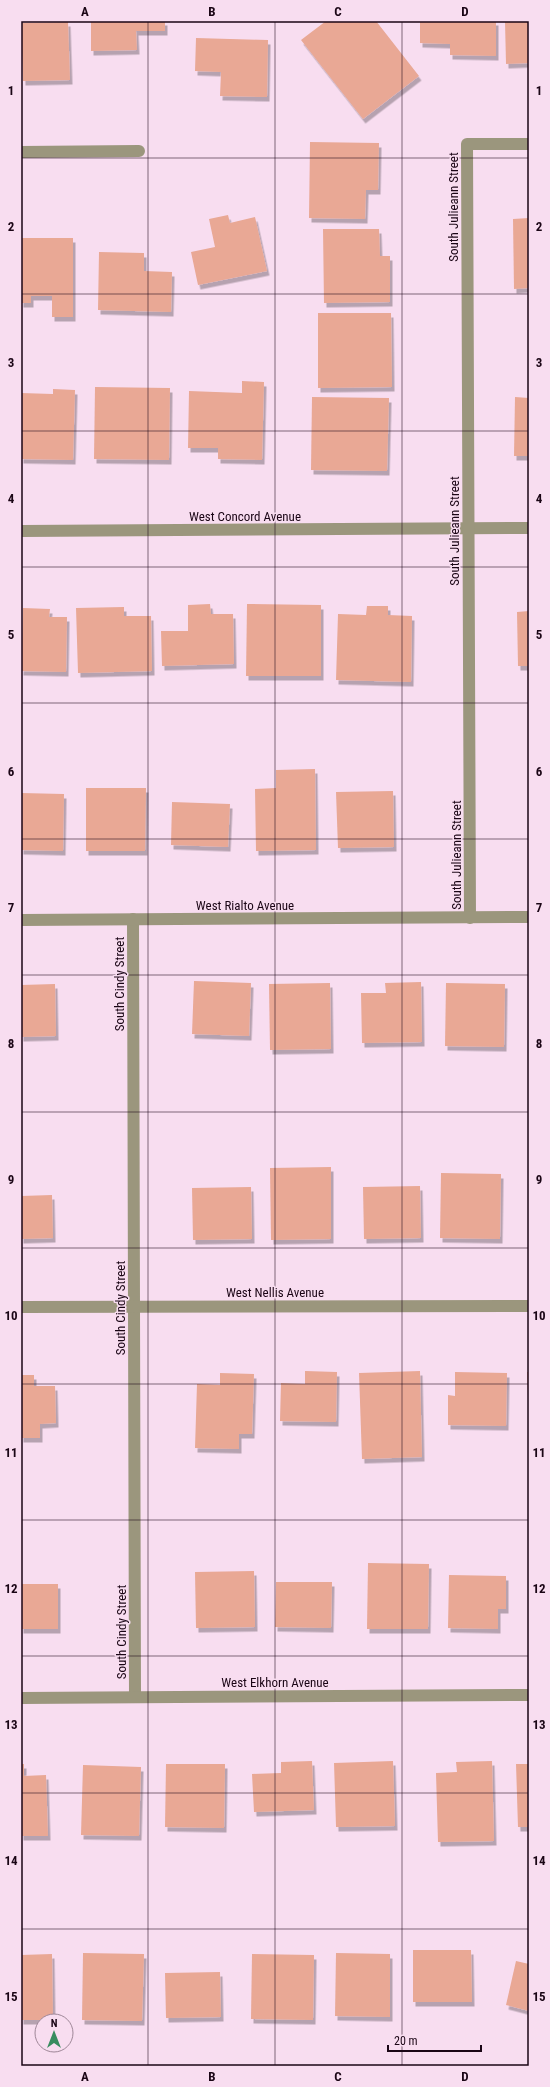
<svg xmlns="http://www.w3.org/2000/svg" width="550" height="2087" viewBox="0 0 550 2087" font-family="'Roboto Condensed',sans-serif">
<style>
.building{fill:#e9a895;filter:url(#shadow)}
.lines{fill:none;stroke-linecap:round;stroke-linejoin:round}
.minor{stroke:#9b967d;stroke-width:12}
.grid{fill:none;stroke:#1a0515;stroke-width:1;stroke-opacity:0.55}
.labels{text-anchor:middle;dominant-baseline:central;stroke-width:3;stroke-linejoin:round;paint-order:stroke}
.street-label{font-size:13px;fill:#1a0515;stroke:#f8ddf0}
.neatline{fill:none;stroke:#1a0515;stroke-width:1.5}
.grid-label{font-size:13px;text-anchor:middle;font-weight:bold;fill:#1a0515}
</style>
<defs>
<filter id="shadow"><feDropShadow dx="2.5" dy="4.5" stdDeviation="0" flood-color="#0004"/></filter>
</defs>
<rect width="100%" height="100%" fill="#f8ddf0"/>
<g class="building">
<path d="M91 21H165V31H136L137 50 91 51Z"/>
<path d="M326 21H376L419 76 363 119 301 40Z"/>
<path d="M420 21H496V56L450 55V44L420 43Z"/>
<path d="M505 21H529V63L506 64Z"/>
<path d="M68 22 70 80 23 81 21 23Z"/>
<path d="M196 38 268 40 267 97 220 96 221 72 195 71Z"/>
<path d="M310 142 379 143 378 190H366L365 219 309 218Z"/>
<path d="M228 215 230 223 255 217 267 271 198 285 191 252 215 247 209 219Z"/>
<path d="M529 218V288L514 289 513 219Z"/>
<path d="M323 229H379L380 256H390V302L324 303Z"/>
<path d="M21 238H73V317H52V296H31V303H21Z"/>
<path d="M99 252 144 253V271L172 272 171 312 98 310Z"/>
<path d="M318 313H391L392 387 318 388Z"/>
<path d="M242 381 264 382 262 460 218 459V448H188L189 391 242 393Z"/>
<path d="M95 387 170 388 169 460 94 459Z"/>
<path d="M53 389 75 390 73 460 21 459V393L53 394Z"/>
<path d="M312 397 389 398 387 471 311 470Z"/>
<path d="M515 397 529 398V456H514Z"/>
<path d="M210 604 211 614H233L234 664 162 666 161 631H188V605Z"/>
<path d="M247 604 321 605V676H246Z"/>
<path d="M367 606H388V615L412 616 411 682 336 680 338 614 366 615Z"/>
<path d="M124 607V616H151L152 671 78 673 76 608Z"/>
<path d="M23 608 50 609 49 617H67L66 672 21 671Z"/>
<path d="M529 611V666H518L517 612Z"/>
<path d="M315 769 316 850 256 851 255 789 276 788V770Z"/>
<path d="M86 788H146L145 851H86Z"/>
<path d="M393 791 394 847 338 848 336 792Z"/>
<path d="M21 793 64 794 63 851 21 850Z"/>
<path d="M172 802 230 804 228 847 171 845Z"/>
<path d="M194 981 251 983 249 1036 192 1034Z"/>
<path d="M421 982 422 1042 362 1043 361 993H386L385 983Z"/>
<path d="M330 983 331 1049 270 1050 269 984Z"/>
<path d="M446 983 505 984 504 1047 445 1046Z"/>
<path d="M55 984 56 1036 21 1037V985Z"/>
<path d="M331 1167V1239L271 1240 270 1168Z"/>
<path d="M441 1173 501 1174 500 1239 440 1238Z"/>
<path d="M420 1186 421 1238 364 1239 363 1187Z"/>
<path d="M251 1187 252 1239 193 1240 192 1188Z"/>
<path d="M52 1195 53 1238 21 1239V1196Z"/>
<path d="M305 1371 337 1372 336 1422 280 1421 281 1383 305 1384Z"/>
<path d="M420 1371 422 1457 362 1459 359 1373Z"/>
<path d="M455 1372 507 1373 506 1426 448 1425V1395L455 1396Z"/>
<path d="M527 1372H529V1397H528Z"/>
<path d="M220 1373 254 1374 252 1434H239V1449L195 1448 197 1384 220 1385Z"/>
<path d="M21 1375H34V1386H55L56 1423 40 1424V1438H21Z"/>
<path d="M368 1563 429 1564 428 1629H367Z"/>
<path d="M254 1571 255 1627 196 1628 195 1572Z"/>
<path d="M449 1575 506 1576V1609H498V1629L448 1628Z"/>
<path d="M276 1582H332L331 1628 275 1627Z"/>
<rect x="21" y="1584" width="37" height="45"/>
<path d="M312 1761 314 1810 254 1812 252 1774 281 1773V1762Z"/>
<path d="M393 1761 395 1826 336 1827 334 1763Z"/>
<path d="M492 1761 494 1841 438 1842 436 1773 457 1772 456 1762Z"/>
<path d="M21 1764H24V1776L46 1775 48 1836H21Z"/>
<path d="M166 1764H225L224 1828 165 1827Z"/>
<path d="M516 1764H529V1827H518Z"/>
<path d="M83 1765 141 1767 139 1836 81 1835Z"/>
<path d="M413 1950H471L472 2002H413Z"/>
<path d="M83 1953 144 1954 142 2021 82 2020Z"/>
<path d="M336 1953 390 1954V2017L335 2016Z"/>
<path d="M52 1954 53 2020H21V1955Z"/>
<path d="M252 1954 314 1955 313 2020 251 2019Z"/>
<path d="M516 1961 529 1964V2011L506 2005Z"/>
<path d="M220 1972 221 2017 166 2018 165 1973Z"/>
</g>
<g class="lines">
<g class="minor">
<path d="M21 152 139 151"/>
<path d="M21 531 529 528"/>
<path d="M470 918 467 144H529"/>
<path d="M133 919 135 1697"/>
<path d="M21 920 529 917"/>
<path d="M21 1307 529 1306"/>
<path d="M21 1698 529 1695"/>
</g>
</g>
<path class="grid" d="M148 21V2066M275 21V2066M402 21V2066M21 158H529M21 294H529M21 431H529M21 567H529M21 703H529M21 839H529M21 975H529M21 1112H529M21 1248H529M21 1384H529M21 1520H529M21 1656H529M21 1793H529M21 1929H529"/>
<g class="labels">
<g class="street-label">
<text transform="translate(453 207) rotate(-90)">South Julieann Street</text>
<text x="245" y="516">West Concord Avenue</text>
<text transform="translate(454 531) rotate(-90)">South Julieann Street</text>
<text transform="translate(456 855) rotate(-90)">South Julieann Street</text>
<text x="245" y="905">West Rialto Avenue</text>
<text transform="translate(119 984) rotate(-90)">South Cindy Street</text>
<text x="275" y="1292">West Nellis Avenue</text>
<text transform="translate(120 1308) rotate(-90)">South Cindy Street</text>
<text transform="translate(121 1632) rotate(-90)">South Cindy Street</text>
<text x="275" y="1682">West Elkhorn Avenue</text>
</g>
</g>
<rect width="550" height="2087" fill="none" stroke="#f8ddf0" stroke-width="44"/>
<g transform="translate(54 2033)"><circle r="19" fill="#f8ddf0" stroke="#9f8798"/>
<path d="M0-3L7 15L0 10L-7 15Z" fill="#388c5f"/>
<text y="-6" font-size="11" font-weight="bold" text-anchor="middle" fill="#1a0515">N</text>
</g>
<path d="M388 2045v6h93v-6" fill="none" stroke="#1a0515" stroke-width="2"/>
<text x="394" y="2045" font-size="12" fill="#1a0515" stroke="#f8ddf0" stroke-width="3" paint-order="stroke">20 m</text>
<rect x="22" y="22" width="506" height="2043" class="neatline"/>
<g class="grid-label">
<text x="85" y="16">A</text>
<text x="212" y="16">B</text>
<text x="338" y="16">C</text>
<text x="465" y="16">D</text>
<text x="11" y="95">1</text>
<text x="539" y="95">1</text>
<text x="11" y="231">2</text>
<text x="539" y="231">2</text>
<text x="11" y="367">3</text>
<text x="539" y="367">3</text>
<text x="11" y="503">4</text>
<text x="539" y="503">4</text>
<text x="11" y="639">5</text>
<text x="539" y="639">5</text>
<text x="11" y="776">6</text>
<text x="539" y="776">6</text>
<text x="11" y="912">7</text>
<text x="539" y="912">7</text>
<text x="11" y="1048">8</text>
<text x="539" y="1048">8</text>
<text x="11" y="1184">9</text>
<text x="539" y="1184">9</text>
<text x="11" y="1320">10</text>
<text x="539" y="1320">10</text>
<text x="11" y="1457">11</text>
<text x="539" y="1457">11</text>
<text x="11" y="1593">12</text>
<text x="539" y="1593">12</text>
<text x="11" y="1729">13</text>
<text x="539" y="1729">13</text>
<text x="11" y="1865">14</text>
<text x="539" y="1865">14</text>
<text x="11" y="2001">15</text>
<text x="539" y="2001">15</text>
<text x="85" y="2081">A</text>
<text x="212" y="2081">B</text>
<text x="338" y="2081">C</text>
<text x="465" y="2081">D</text>
</g>
</svg>
